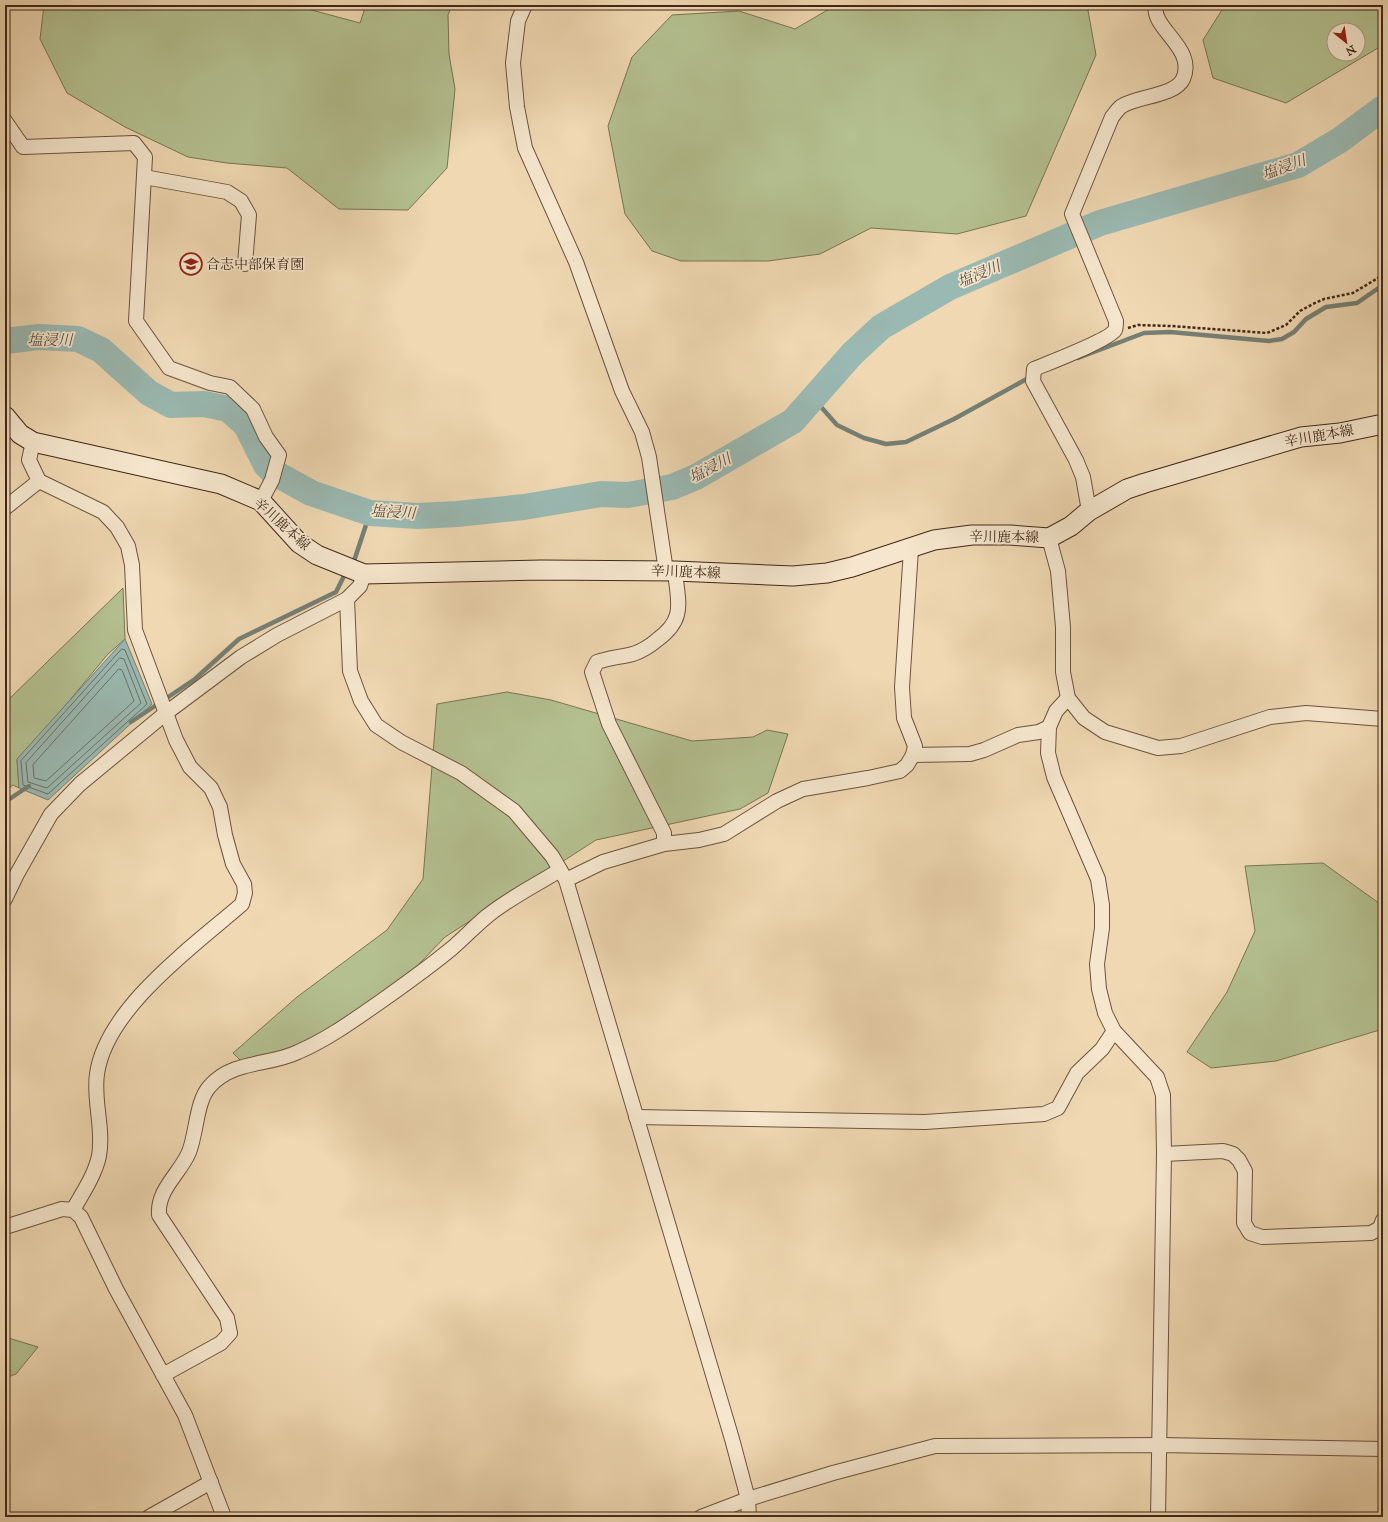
<svg xmlns="http://www.w3.org/2000/svg" width="1388" height="1522" viewBox="0 0 1388 1522" font-family="'IM FELL Great Primer','Noto Serif JP',serif">
<style>
.green{fill:#b4c090;stroke:#7a7454;fill-rule:evenodd}
.water{fill:#9ab9b2;stroke:#767f74}
.lines{fill:none;stroke-linecap:round;stroke-linejoin:round}
.shore{stroke:#6d7065;stroke-width:1}
.stream{stroke:#767f74;stroke-width:4.5}
.river{stroke:#9ab9b2;stroke-width:26}
.minor-casing{stroke:#6c533e;stroke-width:16}
.secondary-casing{stroke:#402718;stroke-width:21}
.path{stroke:#402718;stroke-width:2.5;stroke-dasharray:3 2;stroke-linecap:butt}
.minor{stroke:#f5e6cd;stroke-width:14}
.secondary{stroke:#f5e6cd;stroke-width:19}
.labels{text-anchor:middle;dominant-baseline:central;stroke-width:3.5;stroke-linejoin:round;paint-order:stroke}
.poi-label{font-size:14px;fill:#402718;stroke:#f5e6cd;text-anchor:start}
.street-label{font-size:14px;fill:#402718;stroke:#f5e6cd}
.water-label{font-size:15px;font-style:italic;fill:#564c3e;stroke:#f5e6cd}
</style>
<rect width="100%" height="100%" fill="#efd8b2"/>
<filter id="stains"><feTurbulence type="fractalNoise" baseFrequency=".005" numOctaves="4"/><feColorMatrix values="0 0 0 0 .2 0 0 0 0 .09 0 0 0 0 .02 0 0 0 .5 -.17"/></filter>
<radialGradient id="worn" r=".72"><stop offset=".6" stop-color="#630" stop-opacity="0"/><stop offset="1" stop-color="#630" stop-opacity=".3"/></radialGradient>
<g class="green">
<path d="M44 5H293L360 23 366 5H452L448 15 449 54 455 89 447 168 408 210 339 209 287 168 227 163 188 157 125 127 67 93 40 39Z"/>
<path d="M836 5H1087L1096 55 1026 216 957 234 871 228 820 254 768 261H681L652 251 625 214 608 126 632 57 672 15 739 11 795 29Z"/>
<path d="M1225 5H1383V45L1286 103 1213 78 1203 40ZM1334 30H1358V54H1334Z"/>
<path d="M123 588 125 639 108 654 55 718 17 759 19 788 13 785 5 791V703Z"/>
<path d="M507 692 551 700 692 741 753 737 767 730 788 734 768 793 740 809 596 840 445 937 398 986 343 1024 248 1068 233 1053 297 997 387 930 423 879 437 704Z"/>
<path d="M1323 863 1383 906V1029L1276 1061 1211 1068 1187 1052 1227 992 1255 931 1245 866Z"/>
<path d="M5 1337 38 1347 16 1374 5 1378Z"/>
</g>
<path class="water" d="M125 639 152 704 48 800 19 788 17 759Z"/>
<g class="lines">
<g class="shore">
<path d="M122 649 125 650 147 704 48 794 23 785 21 761Z"/>
<path d="M120 658 124 659 141 703 47 788 28 782 26 763Z"/>
<path d="M119 669 122 670 134 701 46 781 34 778 33 765Z"/>
</g>
<g class="stream">
<path d="M1078 358 1144 333 1170 332 1269 341 1282 339 1294 332 1306 319 1326 307 1357 303 1383 285"/>
<path d="M814 399 837 425 864 438 886 444 906 442 954 419 1032 376"/>
<path d="M351 564 355 558 370 513"/>
<path d="M131 722 195 679 239 639 336 592 346 572"/>
<path d="M5 802 29 786"/>
</g>
<path class="river" d="M5 341 39 337 78 339 101 350 149 393 171 405 204 404 228 409 246 425 266 465 273 472 311 493 370 513 418 516 457 514 524 507 601 494 628 495 672 487 696 477 793 421 852 354 881 327 950 287 1100 223 1298 165 1340 140 1383 108"/>
<g class="minor-casing">
<g id="minor">
<path d="M525 5 518 21 513 63 517 107 525 148 576 262 622 391 642 432 649 457 666 571"/>
<path d="M5 121 23 147 134 143 145 157 136 321 169 368 210 383 230 387 253 409 266 437 279 455 272 480 261 501"/>
<path d="M144 177 227 192 241 201 249 215 245 264"/>
<path d="M33 442 29 460 39 481 103 512 117 527 128 546 132 565 135 630 176 740 190 767 211 788 220 807 225 835 233 864 244 884 245 893 242 904C195 945 106 1008 97 1074 93 1100 104 1129 99 1156 95 1175 82 1194 73 1210"/>
<path d="M5 508 39 481"/>
<path d="M1089 511 1083 477 1076 460 1033 381 1034 369C1048 363 1109 340 1115 330 1116 328 1116 324 1116 321L1072 214 1112 117C1115 114 1118 108 1122 106 1138 96 1175 96 1183 79 1197 48 1150 28 1156 5"/>
<path d="M1049 538 1058 571 1063 627V672L1068 698 1084 718 1105 732 1158 748 1181 746 1270 717 1306 713 1383 719"/>
<path d="M911 549 902 687 904 718 915 746 913 755 970 754 984 750 1018 735 1039 732 1049 727"/>
<path d="M347 599 350 671 361 701 376 725 401 742 461 773 514 811 552 856 566 880 732 1439 748 1499 749 1517"/>
<path d="M1068 698 1056 711 1049 727 1048 753 1054 777 1098 879 1102 905V928L1097 964 1099 989 1105 1013 1114 1031 1157 1077 1163 1095 1164 1154 1158 1517"/>
<path d="M664 844V833L609 724 592 672 597 662C609 658 621 657 633 654 642 651 650 646 657 640 686 619 678 603 675 571"/>
<path d="M566 880 603 862 664 844 699 840 724 834 777 801 803 789 868 778 900 771 907 765 913 755"/>
<path d="M5 899 17 874 51 814 80 784 166 713 241 657 277 635 347 599 360 586 364 574"/>
<path d="M636 1117 925 1122 1044 1114 1058 1108 1077 1073 1102 1049 1114 1031"/>
<path d="M1164 1154 1223 1151 1233 1154 1239 1160 1245 1171 1244 1223 1250 1233 1262 1237 1371 1233 1380 1228 1383 1220"/>
<path d="M5 1227 62 1209 73 1210 81 1217 116 1289 185 1415 224 1517"/>
<path d="M163 1375 221 1343 230 1333 227 1318 159 1215C157 1189 180 1174 189 1152 197 1132 196 1101 210 1086 233 1060 269 1066 298 1052 328 1039 354 1020 380 1002 404 985 428 968 451 949 463 939 474 927 486 917 509 898 536 885 560 870"/>
<path d="M149 1517 211 1482"/>
<path d="M701 1517 748 1499 833 1473 935 1446 1160 1445 1383 1449"/>
</g>
</g>
<g class="secondary-casing">
<path id="secondary" d="M5 416 20 434 33 442 221 484 261 501 299 543 317 555 364 574 541 570 675 571 793 576 827 573 852 567 934 540 972 535H1010L1049 538 1071 526 1089 511 1127 489 1145 483 1301 437 1340 433 1383 424"/>
</g>
<path class="path" d="M1128 328 1138 325 1171 326 1267 333 1286 325 1300 311 1313 304 1324 299 1353 293 1383 275"/>
<use href="#minor" class="minor"/>
<use href="#secondary" class="secondary"/>
</g>
<defs>
<g id="school-ring" transform="scale(1.15)"><circle r="9.5" fill="#f5e6cd" stroke="#8f2418" stroke-width="1.5"/><path d="M0-5L7-2L0 1L-7-2ZM-4 1L0 2.5L4 1V4Q0 6-4 4Z" fill="#8f2418"/></g>
</defs>
<g fill-rule="evenodd">
<use href="#school-ring" x="191" y="264"/>
</g>
<g class="labels">
<g class="poi-label">
<text x="206" y="264">合志中部保育園</text>
</g>
<g class="street-label">
<text transform="translate(1319 436) rotate(-10)">辛川鹿本線</text>
<text transform="translate(282 524) rotate(42)">辛川鹿本線</text>
<text transform="translate(1004 537) rotate(1)">辛川鹿本線</text>
<text transform="translate(686 572) rotate(2)">辛川鹿本線</text>
</g>
<g class="water-label">
<text transform="translate(1284 167) rotate(-20)">塩浸川</text>
<text transform="translate(979 274) rotate(-23)">塩浸川</text>
<text x="50" y="340">塩浸川</text>
<text transform="translate(710 468) rotate(-28)">塩浸川</text>
<text transform="translate(393 512) rotate(3)">塩浸川</text>
</g>
</g>
<rect width="1388" height="1522" fill="none" stroke="#efd8b2" stroke-width="20"/>
<rect x="6" y="6" width="1376" height="1510" fill="none" stroke="#402718" stroke-width="2"/>
<rect x="10" y="10" width="1368" height="1502" fill="none" stroke="#402718"/>
<g transform="translate(1346 42) rotate(150)"><circle r="19" fill="#f5e6cd" stroke="#ad9a85"/>
<path d="M0-3L7 15L0 10L-7 15Z" fill="#8f2418"/>
<text y="-6" font-size="11" font-weight="bold" text-anchor="middle" fill="#402718">N</text>
</g>
<rect width="100%" height="100%" filter="url(#stains)"/>
<rect width="100%" height="100%" fill="url(#worn)"/>
</svg>
